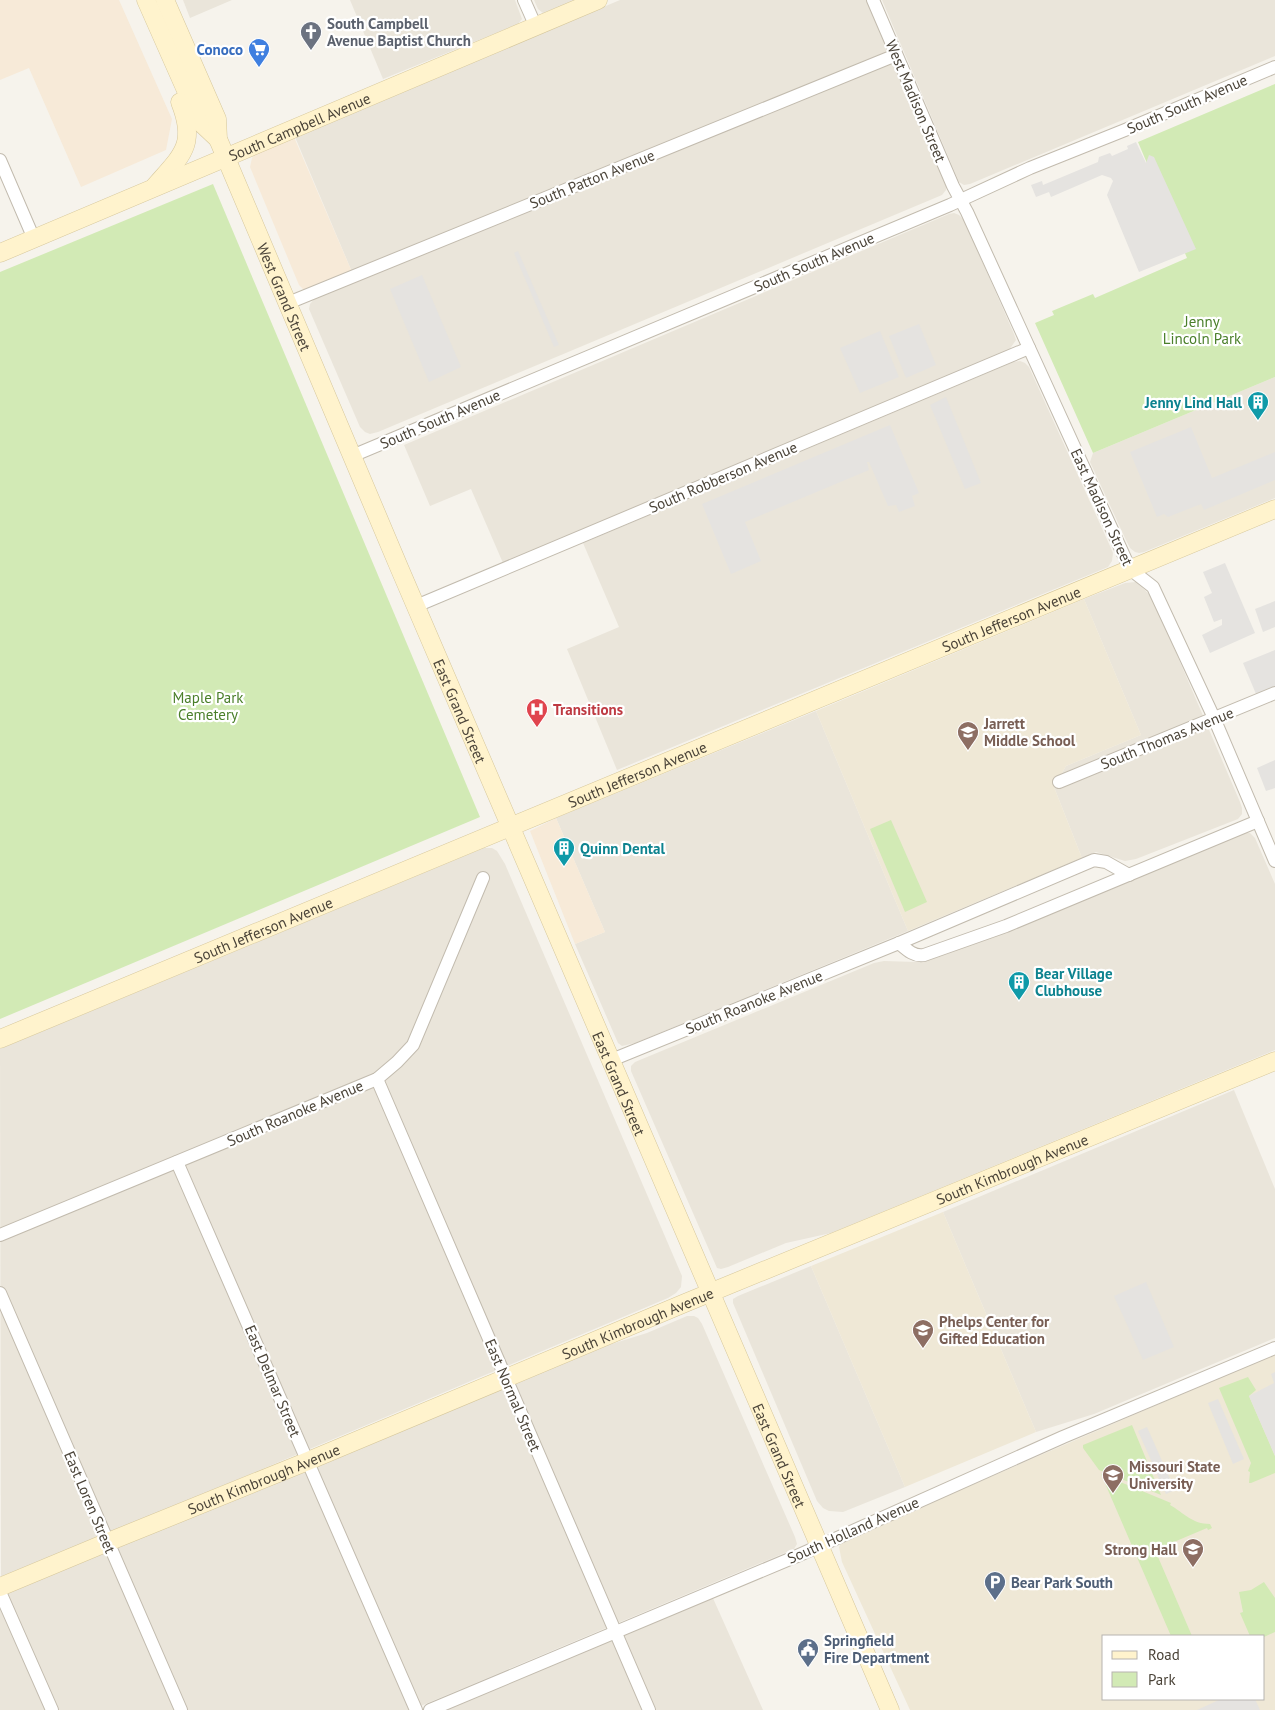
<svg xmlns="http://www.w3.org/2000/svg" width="1275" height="1710" viewBox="0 0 1275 1710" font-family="'PT Sans',sans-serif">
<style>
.residential{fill:#eae5da}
.commercial{fill:#f7ead8}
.education{fill:#efe8d6;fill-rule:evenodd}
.green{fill:#d2eab5}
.parking{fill:#e5e3e0}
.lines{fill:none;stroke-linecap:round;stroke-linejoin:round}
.street-casing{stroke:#c2bbae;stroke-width:14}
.secondary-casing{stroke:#d6c79b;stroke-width:19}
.street{stroke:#fff;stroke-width:12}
.secondary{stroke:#fff3cd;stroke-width:18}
.labels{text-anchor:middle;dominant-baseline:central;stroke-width:4.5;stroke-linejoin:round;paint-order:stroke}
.worship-label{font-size:15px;font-weight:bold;fill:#5b616d;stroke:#fff;text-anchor:start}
.shop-label{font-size:15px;font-weight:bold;fill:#366cbe;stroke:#fff;text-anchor:end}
.street-label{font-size:15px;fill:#4b4439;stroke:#fff}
.park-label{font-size:15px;fill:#4a7f2a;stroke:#fff}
.culture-label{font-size:15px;font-weight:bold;fill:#0d838f;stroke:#fff;text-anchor:start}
.health-label{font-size:15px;font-weight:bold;fill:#be3a42;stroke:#fff;text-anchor:start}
.education-label{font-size:15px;font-weight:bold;fill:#785e54;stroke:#fff;text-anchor:start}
.service-label{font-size:15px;font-weight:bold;fill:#4e5e75;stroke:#fff;text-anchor:start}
</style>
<rect width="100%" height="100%" fill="#f6f3ec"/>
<g class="residential">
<path d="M183 0H232L190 18Z"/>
<path d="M350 0H515L522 19 518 24 383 79Z"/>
<path d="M534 0H576L543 13 538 9Z"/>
<path d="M620 0H868L888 49V54L352 272 295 137Z"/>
<path d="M882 0H1275V56L970 184 964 185 959 182Z"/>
<path d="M892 63 895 66 946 185V190L942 195 378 432 370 434 365 432 360 427 309 309 310 304 315 298Z"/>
<path d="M954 213 959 215 964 220 1014 334 1016 340 1009 350 503 563 471 489 430 506 404 445 949 214Z"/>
<path d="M1020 361 1025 363 1029 367 1110 546 1113 553 1112 561 1108 567 617 770 567 649 619 627 583 543 1013 362Z"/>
<path d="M1275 377V498L1144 552 1139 553 1135 552 1130 548 1125 538 1090 462 1093 453Z"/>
<path d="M1136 582 1149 594 1156 606 1240 802 1242 808V814L1238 819 1136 859 1125 861 1096 852 1082 858 1054 787 1066 766 1141 735 1084 599 1125 583Z"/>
<path d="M816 711 908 931 635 1043 622 1046 618 1043 575 944 605 932 556 818Z"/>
<path d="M1244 833H1250L1255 838 1275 884V1050L831 1233 786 1243 728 1267 721 1269 717 1268 631 1071V1066L635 1062 874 963 884 961 916 962 947 954Z"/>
<path d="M484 848H492L497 851 505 864 682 1276 681 1287 676 1293 668 1298 6 1577 1 1576 0 1049Z"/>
<path d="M1234 1090 1275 1189V1338L1094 1414 1036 1432 943 1212Z"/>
<path d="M811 1266 905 1487 843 1512 829 1511 823 1508 817 1501 733 1303V1299L738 1296Z"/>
<path d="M687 1316H694L698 1318 702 1324 795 1537 797 1544 794 1549 411 1710H57L7 1594 11 1591 602 1347 647 1333Z"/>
<path d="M712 1596 763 1710H439Z"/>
<path d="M0 1608 1 1610 45 1710H0Z"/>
</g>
<g class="commercial">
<path d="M0 0H119L172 119 166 150 81 187 29 68 0 80Z"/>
<path d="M294 137 352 272 308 289H303L299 285 250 167 252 158 255 154Z"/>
<path d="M556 818 605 932 575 944 530 831Z"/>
</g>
<g class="education">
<path d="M1084 599 1141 735 1066 766 1054 787 1082 858 908 931 816 711Z"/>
<path d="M943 1212 1036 1432 905 1487 811 1266Z"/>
<path d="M1275 1354V1710H910L842 1562 839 1547 842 1541ZM1104 1636H1264V1699H1104Z"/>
</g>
<g class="green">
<path d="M1275 84V377L1093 453 1035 323 1054 315 1052 311 1093 294 1095 298 1187 258 1138 142Z"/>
<path d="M213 184 480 817 0 1019V272Z"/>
<path d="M891 820 927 902 905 912 870 829Z"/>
<path d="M1248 1377 1256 1390 1249 1396 1275 1456V1473L1251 1483H1249L1250 1472 1248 1471 1251 1463 1219 1388Z"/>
<path d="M1132 1425 1161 1495 1099 1470 1083 1448V1445Z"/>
<path d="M1101 1474 1171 1503 1170 1505C1184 1513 1192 1524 1210 1524L1212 1528 1208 1530 1207 1528 1155 1550 1192 1636H1171Z"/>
<path d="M1264 1582 1275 1598V1632L1264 1637 1250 1636 1240 1613 1243 1612 1239 1592 1251 1590Z"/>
</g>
<g class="parking">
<path d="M1136 142 1146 163 1149 155 1154 157 1196 249 1139 272 1107 195 1113 181 1111 178 1102 175 1051 197 1049 192 1036 197 1031 185 1042 181 1043 185 1098 162 1099 157 1110 153 1112 156 1128 149 1127 146Z"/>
<path d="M518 251 559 345 554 347 514 253Z"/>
<path d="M422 275 461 367 429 382 390 289Z"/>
<path d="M919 324 936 365 906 378 889 336Z"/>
<path d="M880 331 899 377 860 393 840 348Z"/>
<path d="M946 397 981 483 965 489 930 405Z"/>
<path d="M890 425 919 493 912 496 915 506 899 512 896 505 888 506 869 462H867L869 470 745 522 761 561 731 574 702 504Z"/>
<path d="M1191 427 1212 478 1275 452V480L1204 510 1201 504 1168 517 1164 514 1157 517 1130 452Z"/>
<path d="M1225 563 1255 633 1210 653 1202 635 1222 625V619L1214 622 1204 597 1212 593 1203 572Z"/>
<path d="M1275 601V627L1263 632 1255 609Z"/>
<path d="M1275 650V686L1256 694 1243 663Z"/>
<path d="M1275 760V788L1266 791 1257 768Z"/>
<path d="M1146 1282 1174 1347 1143 1360 1114 1296Z"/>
<path d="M1275 1372V1456L1249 1396 1274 1383 1271 1374Z"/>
<path d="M1218 1399 1244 1459 1233 1464 1208 1403Z"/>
<path d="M1147 1427 1175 1490 1166 1494 1138 1431Z"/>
<path d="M1221 1699H1255L1260 1710H1197Z"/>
</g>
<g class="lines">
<g class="street-casing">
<g id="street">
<path d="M524 0 536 27"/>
<path d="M873 0 953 186 967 212 1130 569 1153 587 1214 718 1275 861"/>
<path d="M0 160 34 239"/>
<path d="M288 303 896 55"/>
<path d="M352 456 950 205 1030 168 1125 130 1275 67"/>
<path d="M416 606 1029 348"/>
<path d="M1059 782 1275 693"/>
<path d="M899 943C906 949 914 957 924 955L1006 926 1258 821"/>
<path d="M609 1061 899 943 1094 860 1106 862 1129 875"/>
<path d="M377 1079 649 1710"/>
<path d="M177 1162 416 1710"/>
<path d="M0 1235 377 1079 397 1062 413 1045 483 878"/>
<path d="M0 1293 181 1710"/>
<path d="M0 1592 52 1710"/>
<path d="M430 1710 797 1556 1063 1437 1275 1348"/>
</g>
</g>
<g class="secondary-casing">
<g id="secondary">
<path d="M146 0 200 122 218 139"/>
<path id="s1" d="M165 0 217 119 218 139C439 664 663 1188 890 1710"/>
<path d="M155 186C182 155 197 145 180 102"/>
<path id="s2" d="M0 253 598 0"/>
<path id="s3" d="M0 1039 1275 509"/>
<path id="s4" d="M0 1587 108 1542 308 1461 685 1303 1275 1061"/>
</g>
</g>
<use href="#street" class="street"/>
<use href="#secondary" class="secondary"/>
</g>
<defs>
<g id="church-pin" transform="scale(1.125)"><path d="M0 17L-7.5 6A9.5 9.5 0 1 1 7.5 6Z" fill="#6b7280" stroke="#fff"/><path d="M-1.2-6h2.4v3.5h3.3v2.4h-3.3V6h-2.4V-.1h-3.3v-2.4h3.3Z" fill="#fff"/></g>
<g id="supermarket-pin" transform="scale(1.125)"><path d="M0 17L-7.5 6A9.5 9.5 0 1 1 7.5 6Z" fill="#3f7fe0" stroke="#fff"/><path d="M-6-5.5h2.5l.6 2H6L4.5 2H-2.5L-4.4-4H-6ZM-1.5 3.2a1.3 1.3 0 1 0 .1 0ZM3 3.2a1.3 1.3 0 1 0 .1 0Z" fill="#fff"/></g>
<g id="building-pin" transform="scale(1.125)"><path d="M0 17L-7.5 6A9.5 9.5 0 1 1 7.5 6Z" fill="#0f9aa8" stroke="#fff"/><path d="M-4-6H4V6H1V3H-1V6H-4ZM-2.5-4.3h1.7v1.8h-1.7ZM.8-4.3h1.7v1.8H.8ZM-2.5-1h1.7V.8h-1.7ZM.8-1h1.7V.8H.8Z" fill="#fff"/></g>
<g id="hospital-pin" transform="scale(1.125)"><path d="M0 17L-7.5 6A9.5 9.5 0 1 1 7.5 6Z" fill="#e0444e" stroke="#fff"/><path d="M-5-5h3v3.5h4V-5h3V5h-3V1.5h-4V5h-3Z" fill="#fff"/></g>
<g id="school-pin" transform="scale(1.125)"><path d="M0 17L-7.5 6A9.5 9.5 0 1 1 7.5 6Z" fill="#8d6e63" stroke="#fff"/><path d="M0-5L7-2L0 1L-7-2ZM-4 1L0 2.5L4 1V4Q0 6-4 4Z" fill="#fff"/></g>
<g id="university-pin" transform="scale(1.125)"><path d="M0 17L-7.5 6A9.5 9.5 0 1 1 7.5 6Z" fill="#8d6e63" stroke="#fff"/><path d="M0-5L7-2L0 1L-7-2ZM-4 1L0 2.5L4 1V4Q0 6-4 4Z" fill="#fff"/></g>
<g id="parking-pin" transform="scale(1.125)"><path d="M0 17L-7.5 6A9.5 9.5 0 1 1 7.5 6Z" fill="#5c6f8a" stroke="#fff"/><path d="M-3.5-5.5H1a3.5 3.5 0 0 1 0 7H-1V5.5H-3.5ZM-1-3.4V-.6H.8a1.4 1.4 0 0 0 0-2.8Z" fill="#fff"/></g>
<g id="civic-pin" transform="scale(1.125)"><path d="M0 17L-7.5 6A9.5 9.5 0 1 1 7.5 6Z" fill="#5c6f8a" stroke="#fff"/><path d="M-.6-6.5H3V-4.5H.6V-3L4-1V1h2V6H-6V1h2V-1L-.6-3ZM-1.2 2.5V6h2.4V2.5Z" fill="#fff"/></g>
</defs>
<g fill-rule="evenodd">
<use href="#church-pin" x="311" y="32"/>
<use href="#supermarket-pin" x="259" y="49"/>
<use href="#building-pin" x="1258" y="402"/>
<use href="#hospital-pin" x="537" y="709"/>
<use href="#school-pin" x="968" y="732"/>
<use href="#building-pin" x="564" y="848"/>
<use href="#building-pin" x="1019" y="982"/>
<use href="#school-pin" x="923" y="1330"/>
<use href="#university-pin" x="1113" y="1475"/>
<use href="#school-pin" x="1193" y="1549"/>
<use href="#parking-pin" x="995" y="1582"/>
<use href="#civic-pin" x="808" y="1649"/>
</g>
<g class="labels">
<g class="worship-label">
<text x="327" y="23">South Campbell<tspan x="327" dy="17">Avenue Baptist Church</tspan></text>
</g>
<g class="shop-label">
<text x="243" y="49">Conoco</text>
</g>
<g class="street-label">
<text transform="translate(916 101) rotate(67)">West Madison Street</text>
<text transform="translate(1187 104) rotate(-23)">South South Avenue</text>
<text stroke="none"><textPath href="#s2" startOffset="325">South Campbell Avenue</textPath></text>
<text transform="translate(592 179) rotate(-22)">South Patton Avenue</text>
<text transform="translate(814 262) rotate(-23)">South South Avenue</text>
<text stroke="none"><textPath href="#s1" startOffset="321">West Grand Street</textPath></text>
<text transform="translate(440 419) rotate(-23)">South South Avenue</text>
<text transform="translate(723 477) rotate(-23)">South Robberson Avenue</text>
<text transform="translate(1102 507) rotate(65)">East Madison Street</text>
<text stroke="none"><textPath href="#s3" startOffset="1095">South Jefferson Avenue</textPath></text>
<text stroke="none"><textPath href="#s1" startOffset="771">East Grand Street</textPath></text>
<text transform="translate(1167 738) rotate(-22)">South Thomas Avenue</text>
<text stroke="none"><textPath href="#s3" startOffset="690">South Jefferson Avenue</textPath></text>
<text stroke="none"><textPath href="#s3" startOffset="285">South Jefferson Avenue</textPath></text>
<text transform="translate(754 1002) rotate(-22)">South Roanoke Avenue</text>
<text stroke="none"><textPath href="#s1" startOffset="1176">East Grand Street</textPath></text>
<text transform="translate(295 1113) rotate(-23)">South Roanoke Avenue</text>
<text stroke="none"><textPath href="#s4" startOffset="1095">South Kimbrough Avenue</textPath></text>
<text stroke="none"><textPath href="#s4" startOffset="690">South Kimbrough Avenue</textPath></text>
<text transform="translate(273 1381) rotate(67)">East Delmar Street</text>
<text transform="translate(513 1395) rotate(67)">East Normal Street</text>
<text stroke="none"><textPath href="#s1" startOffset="1581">East Grand Street</textPath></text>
<text stroke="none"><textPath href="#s4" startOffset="285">South Kimbrough Avenue</textPath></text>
<text transform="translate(90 1502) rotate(67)">East Loren Street</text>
<text transform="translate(853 1530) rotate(-24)">South Holland Avenue</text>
</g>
<g class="park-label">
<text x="1202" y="321">Jenny<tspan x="1202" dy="17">Lincoln Park</tspan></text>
<text x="208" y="697">Maple Park<tspan x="208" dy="17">Cemetery</tspan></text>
</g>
<g class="culture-label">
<text x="1242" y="402" text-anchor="end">Jenny Lind Hall</text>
<text x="580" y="848">Quinn Dental</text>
<text x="1035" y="973">Bear Village<tspan x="1035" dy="17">Clubhouse</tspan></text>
</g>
<g class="health-label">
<text x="553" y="709">Transitions</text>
</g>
<g class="education-label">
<text x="984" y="723">Jarrett<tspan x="984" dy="17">Middle School</tspan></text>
<text x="939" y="1321">Phelps Center for<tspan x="939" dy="17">Gifted Education</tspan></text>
<text x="1129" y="1466">Missouri State<tspan x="1129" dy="17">University</tspan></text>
<text x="1177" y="1549" text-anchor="end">Strong Hall</text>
</g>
<g class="service-label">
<text x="1011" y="1582">Bear Park South</text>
<text x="824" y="1640">Springfield<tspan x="824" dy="17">Fire Department</tspan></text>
</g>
</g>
<rect x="1102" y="1635" width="162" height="65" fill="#ffffff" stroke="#b7b4b0"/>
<rect x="1112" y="1651" width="25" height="8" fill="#fff3cd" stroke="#b7b4b0"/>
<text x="1148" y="1660" font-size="15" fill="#4b4439">Road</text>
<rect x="1112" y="1672" width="25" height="15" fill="#d2eab5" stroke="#b7b4b0"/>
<text x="1148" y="1685" font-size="15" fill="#4b4439">Park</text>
</svg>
